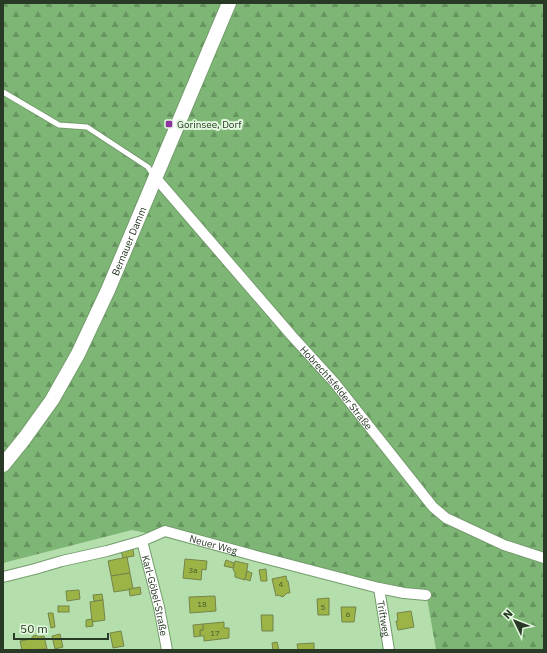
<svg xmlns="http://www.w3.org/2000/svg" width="547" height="653" viewBox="0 0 547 653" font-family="'IBM Plex Sans',sans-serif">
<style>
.forest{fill:url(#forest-firs)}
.building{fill:#9bb445;stroke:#75844b}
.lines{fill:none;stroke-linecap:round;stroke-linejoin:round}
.service-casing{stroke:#739c6c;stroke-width:7}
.minor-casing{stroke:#739c6c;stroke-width:12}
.secondary-casing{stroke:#739c6c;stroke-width:16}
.service{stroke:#fff;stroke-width:5}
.minor{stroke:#fff;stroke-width:10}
.secondary{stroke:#fff;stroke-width:14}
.poi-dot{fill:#8f35a0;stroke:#e3f9df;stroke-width:1.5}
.labels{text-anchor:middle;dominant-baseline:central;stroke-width:4;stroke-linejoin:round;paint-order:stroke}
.number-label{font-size:8px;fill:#45582d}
.poi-label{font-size:10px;fill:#283925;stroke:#e3f9df;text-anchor:start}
.street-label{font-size:10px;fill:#283925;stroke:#e3f9df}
</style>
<defs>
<pattern id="forest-firs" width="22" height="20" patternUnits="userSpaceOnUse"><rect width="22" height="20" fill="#7eb675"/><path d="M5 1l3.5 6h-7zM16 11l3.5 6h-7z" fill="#679560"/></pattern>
</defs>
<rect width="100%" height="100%" fill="#b4dfac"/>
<path class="forest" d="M3 3H544V650H436L426 592 132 530 3 563Z"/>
<g class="building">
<path d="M133 549 134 556 123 558 121 551Z"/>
<path d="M127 557 130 573 111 576 108 561Z"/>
<path d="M185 559 207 561 206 570 202 569 201 580 183 578Z"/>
<path d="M226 560 234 563 233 568 224 566Z"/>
<path d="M235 561 248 564 245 580 235 577V573L233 569Z"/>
<path d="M266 569 267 581H261L259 570Z"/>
<path d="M247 571 252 573 250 581 245 579Z"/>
<path d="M130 573 133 589 114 592 111 576Z"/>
<path d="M286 576 287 581H288L290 593H287L283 597 278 595 276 596 272 579Z"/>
<path d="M140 587 141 594 130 596 129 589Z"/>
<path d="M79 590 80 599 67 601 66 591Z"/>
<path d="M102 594 103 600 94 601 93 595Z"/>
<path d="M215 596 216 611 190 613 189 597Z"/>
<path d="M329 598V615H318L317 599Z"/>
<path d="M103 600 105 620 92 622 90 602Z"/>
<rect x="58" y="606" width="11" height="6"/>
<path d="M341 607H356L354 622H342Z"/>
<path d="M411 611 414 627 398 630 396 621H398L397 613Z"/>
<path d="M48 613H53L55 627 51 628Z"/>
<path d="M261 615H273V631H262Z"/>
<path d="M92 619 93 626 86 627V620Z"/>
<path d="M224 622V628H229V638L204 641V636H200V630H203V624Z"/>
<path d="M203 624V630H200V636L194 637 193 625Z"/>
<path d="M121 631 124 646 113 648 110 633Z"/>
<path d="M60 634 63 647 55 649 52 636Z"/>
<path d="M36 635 39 637 44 636 47 649 22 650 20 641 31 639 33 636Z"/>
<path d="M277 642 279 650H273L272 643Z"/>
<path d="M314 643V650H298L297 644Z"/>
</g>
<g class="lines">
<g class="service-casing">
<path id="service" d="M3 92 59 125 87 127 148 167 154 176"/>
</g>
<g class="minor-casing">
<g id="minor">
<path id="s1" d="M155 177 292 336 334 382 433 507 446 518 504 545 544 558"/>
<path id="s2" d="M142 541 159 607 167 650"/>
<path id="s3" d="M3 577 35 569 62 561 107 551 142 541 165 531 256 556 379 588 404 593 426 595"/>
<path id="s4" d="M379 588 389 650"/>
</g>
</g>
<g class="secondary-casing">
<g id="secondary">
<path id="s5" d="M3 465 24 439 52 400 78 354 108 290 229 3"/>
</g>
</g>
<use href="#service" class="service"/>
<use href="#minor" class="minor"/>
<use href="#secondary" class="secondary"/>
</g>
<rect class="poi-dot" x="165" y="120" width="8" height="8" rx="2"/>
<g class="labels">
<g class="number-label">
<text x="193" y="570">3a</text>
<text x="281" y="584">4</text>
<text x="202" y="604">18</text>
<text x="323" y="607">5</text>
<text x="348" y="614">6</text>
<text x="215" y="633">17</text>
</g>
<g class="poi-label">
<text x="177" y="124">Gorinsee, Dorf</text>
</g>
<g class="street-label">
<text stroke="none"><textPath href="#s5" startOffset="258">Bernauer Damm</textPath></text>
<text stroke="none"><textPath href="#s1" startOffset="278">Hobrechtsfelder Straße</textPath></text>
<text stroke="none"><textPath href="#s3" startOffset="219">Neuer Weg</textPath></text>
<text stroke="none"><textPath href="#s2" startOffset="56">Karl-Göbel-Straße</textPath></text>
<text stroke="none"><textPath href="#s4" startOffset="31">Triftweg</textPath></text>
</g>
</g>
<rect width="547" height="653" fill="none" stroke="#283925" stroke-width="8"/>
<g transform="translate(515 621) rotate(313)" stroke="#e3f9df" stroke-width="3" paint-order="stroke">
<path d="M0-3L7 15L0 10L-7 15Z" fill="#283925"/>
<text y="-6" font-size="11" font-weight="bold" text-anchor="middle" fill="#283925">N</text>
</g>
<path d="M14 633v6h94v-6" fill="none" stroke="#283925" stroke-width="2"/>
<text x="20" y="633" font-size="12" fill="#283925" stroke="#e3f9df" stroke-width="3" paint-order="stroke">50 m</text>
</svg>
